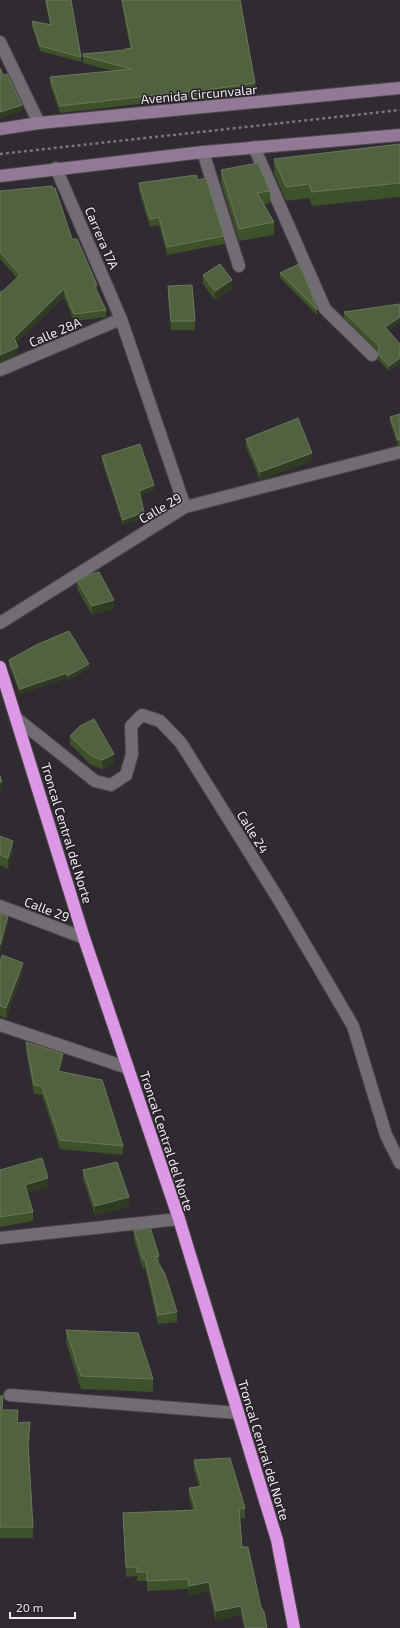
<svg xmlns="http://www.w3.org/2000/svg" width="400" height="1628" viewBox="0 0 400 1628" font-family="'Exo 2',sans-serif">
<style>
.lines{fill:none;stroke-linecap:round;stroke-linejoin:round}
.lane-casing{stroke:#4c474c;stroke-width:14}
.street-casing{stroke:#4c474c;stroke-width:14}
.secondary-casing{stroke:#4c474c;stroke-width:14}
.highway-casing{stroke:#4c474c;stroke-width:14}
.path{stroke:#7b767c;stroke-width:2.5;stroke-dasharray:3 3;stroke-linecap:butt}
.lane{stroke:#726c73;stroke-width:12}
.street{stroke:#726c73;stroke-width:12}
.secondary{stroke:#927995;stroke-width:12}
.highway{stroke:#dc97e5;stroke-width:12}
.wall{fill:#3d522b}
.shaded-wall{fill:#303b24}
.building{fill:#516240;stroke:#6a785c}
.labels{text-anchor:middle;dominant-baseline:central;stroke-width:3;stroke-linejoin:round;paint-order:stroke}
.street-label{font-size:13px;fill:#f0ecf0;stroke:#262127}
</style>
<rect width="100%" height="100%" fill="#302a31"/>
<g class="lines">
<g class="lane-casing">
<path id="lane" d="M10 1395 238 1413"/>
</g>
<g class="street-casing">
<g id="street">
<path d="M0 42 39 123"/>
<path d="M254 147 325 309 372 355"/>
<path d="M203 152 239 266"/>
<path d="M56 168 121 319 185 507"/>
<path d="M0 370 121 319"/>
<path d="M0 623 185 507 400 452"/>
<path d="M16 718 95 781 111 785 126 775 132 754 131 726 142 715 160 721 181 743 279 900 353 1026 386 1135 400 1163"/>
<path d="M0 906 84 938"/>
<path d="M0 1025 128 1068"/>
<path d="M0 1238 179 1219"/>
</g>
</g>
<g class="secondary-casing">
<g id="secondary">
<path d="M0 129 39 123 400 88"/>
<path d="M0 176 203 152 400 135"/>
</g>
</g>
<g class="highway-casing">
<path id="highway" d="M0 667 84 938 179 1219 277 1540 294 1628"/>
</g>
<path class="path" d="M0 154 400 110"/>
<use href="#lane" class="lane"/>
<use href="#street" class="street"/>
<use href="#secondary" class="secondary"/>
<use href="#highway" class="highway"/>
</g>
<g class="wall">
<path d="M45 0H71L81 57V62L40 51 32 26V21L50 24Z"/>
<path d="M121 0H240L255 83V90L214 96V98L192 101 191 98 60 113 50 84V77L113 71 83 63V54L125 50 130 48Z"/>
<path d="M400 144V197L312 206 309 198 286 201 274 173V159Z"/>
<path d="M221 170 270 191V203L264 204 274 222V235L239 241 221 183Z"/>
<path d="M139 183 224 236V244L167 255 159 225 150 227 139 191Z"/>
<path d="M0 191 72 239 97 285V291L106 310V317L74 321 64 297 16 343 18 354 3 291 17 278 0 259Z"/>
<path d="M280 273 317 310V315L280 278Z"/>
<path d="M203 275 232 289 215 300 203 284Z"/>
<path d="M168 286 195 321V330H171L168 296Z"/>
<path d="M400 304V322L388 331 400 344 389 371 378 359V352L377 350 344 318V312Z"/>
<path d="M400 414V445H398L390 422V417Z"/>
<path d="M246 439 312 461 260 480 246 447Z"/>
<path d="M102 456 154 490 140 496 144 517 123 525 102 461Z"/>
<path d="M85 576 114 609 92 615 77 589V580L85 578Z"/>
<path d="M9 660 89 669 67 681V678L20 694 9 665Z"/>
<path d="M70 736 114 763 102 769 90 764 70 744Z"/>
<path d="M0 836 13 852 8 869 0 865Z"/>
<path d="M0 962 23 972 6 1018 0 1016Z"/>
<path d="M26 1042 63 1063 60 1071 123 1146V1155L60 1149 42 1095 34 1094 26 1051Z"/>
<path d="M0 1170 48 1187 27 1193 33 1212V1221L0 1227Z"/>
<path d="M83 1170 129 1207 95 1215 83 1179Z"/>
<path d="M134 1231 159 1256V1265L177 1312V1322L158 1324 145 1268 143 1269 134 1240Z"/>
<path d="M66 1330 153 1379V1392L81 1389 66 1342Z"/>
<path d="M0 1396 3 1407V1410L30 1434 29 1450 33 1527V1538H0Z"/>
<path d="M194 1460 245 1508V1518H240L242 1547 267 1628H244L241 1615 216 1621 209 1591 189 1596 188 1589 147 1591V1581H137V1576L126 1577 123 1513 193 1511 189 1497V1488L199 1487 194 1470Z"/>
</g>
<g class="shaded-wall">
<path d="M22 105V111L0 119V112Z"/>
<path d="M232 280V289L215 300V291Z"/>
<path d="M64 289V297L14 345V338Z"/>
<path d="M400 317V322L385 333V327Z"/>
<path d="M18 347V354L0 363V355Z"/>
<path d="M400 358V364L389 371V366Z"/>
<path d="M312 453V461L260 480V472Z"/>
<path d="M154 485V490L139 496V491Z"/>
<path d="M144 512V517L123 525V520Z"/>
<path d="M114 600V609L92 615V606Z"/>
<path d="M89 664V669L67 681V676Z"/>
<path d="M67 673V678L20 694V689Z"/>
<path d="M114 754V763L102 769V760Z"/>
<path d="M0 782H2V792L0 793Z"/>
<path d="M13 841V852L8 869V858Z"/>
<path d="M8 916V925L0 954V945Z"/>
<path d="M23 963V972L6 1018V1008Z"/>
<path d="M63 1054V1063L58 1080V1071Z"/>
<path d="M48 1178V1187L25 1194V1185Z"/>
<path d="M129 1197V1207L95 1215V1206Z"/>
<path d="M3 1396V1407L2 1421V1410Z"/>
<path d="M30 1422V1434L28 1455V1444Z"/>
<path d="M209 1582V1591L189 1596V1586Z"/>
<path d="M241 1606V1615L216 1621V1611Z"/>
</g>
<g class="building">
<path d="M46 0H71L81 57 40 46 32 21 51 25Z"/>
<path d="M122 0H240L255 83 213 89 214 91 192 94 191 91 60 106 50 77 132 69 83 56V54L125 50V49L132 48Z"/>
<path d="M0 68 3 75 7 74 22 105 0 112Z"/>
<path d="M400 144V183L312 192 309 184 286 187 274 159Z"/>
<path d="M258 163 270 191 257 193 274 222 239 229 221 170Z"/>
<path d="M196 175 198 180 206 178 224 236 167 247 159 217 150 219 139 183Z"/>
<path d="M52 186 53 189 55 188 72 239H77L97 285H94L106 310 74 314 64 289 14 338 18 347 0 355V292L3 291 20 275 0 252V191Z"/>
<path d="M220 264 232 280 215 291 203 275Z"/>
<path d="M299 264 310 289 317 310 280 273Z"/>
<path d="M192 285 195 321H171L168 286Z"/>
<path d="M400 304V317L385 327 400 344V358L389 366 378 354 379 348 377 344 344 312Z"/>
<path d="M400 414V440H398L390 417Z"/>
<path d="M298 418 312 453 260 472 246 439Z"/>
<path d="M140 444 154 485 139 491 144 512 123 520 102 456Z"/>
<path d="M99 572 114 600 92 606 77 580 86 578 85 576Z"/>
<path d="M69 631 89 664 67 676V673L20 689 9 660 36 645Z"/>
<path d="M94 719 114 754 102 760 90 755 70 736 80 726Z"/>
<path d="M0 776 2 782H0Z"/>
<path d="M0 836 13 841 8 858 0 855Z"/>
<path d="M0 913 8 916 0 945Z"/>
<path d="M2 955 23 963 6 1008 0 1006V962Z"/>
<path d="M26 1042 63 1054 58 1071 102 1080 123 1146 60 1140 42 1086 34 1085Z"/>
<path d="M42 1158 48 1178 25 1185 33 1212 0 1217V1170Z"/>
<path d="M117 1162 129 1197 95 1206 83 1170Z"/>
<path d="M150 1227 159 1256 155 1257 165 1274 177 1312 158 1315 145 1259H143L134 1231Z"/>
<path d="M66 1330 138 1333 153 1379 81 1376Z"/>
<path d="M0 1396H3L2 1410H18L17 1423 30 1422 28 1444 33 1527H0Z"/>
<path d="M230 1458 245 1508 239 1509 242 1547H248L261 1607 264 1612 267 1628H246L241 1606 216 1611 209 1582 189 1586 188 1579 147 1581V1572H137V1567H126L123 1513 196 1510 189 1488 202 1486 194 1460Z"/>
</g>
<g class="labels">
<g class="street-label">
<text transform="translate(199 94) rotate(-5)">Avenida Circunvalar</text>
<text transform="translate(102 238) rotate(67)">Carrera 17A</text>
<text transform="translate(55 332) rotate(-23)">Calle 28A</text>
<text transform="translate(160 508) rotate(-30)">Calle 29</text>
<text transform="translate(253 832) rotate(58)">Calle 24</text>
<text transform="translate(67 833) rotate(73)">Troncal Central del Norte</text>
<text transform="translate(47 909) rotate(21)">Calle 29</text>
<text transform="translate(167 1141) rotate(72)">Troncal Central del Norte</text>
<text transform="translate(264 1450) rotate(73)">Troncal Central del Norte</text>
</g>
</g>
<path d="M10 1612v6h65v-6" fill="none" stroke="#f0ecf0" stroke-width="2"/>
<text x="16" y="1612" font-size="12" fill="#f0ecf0" stroke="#262127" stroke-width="3" paint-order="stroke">20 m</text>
</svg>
